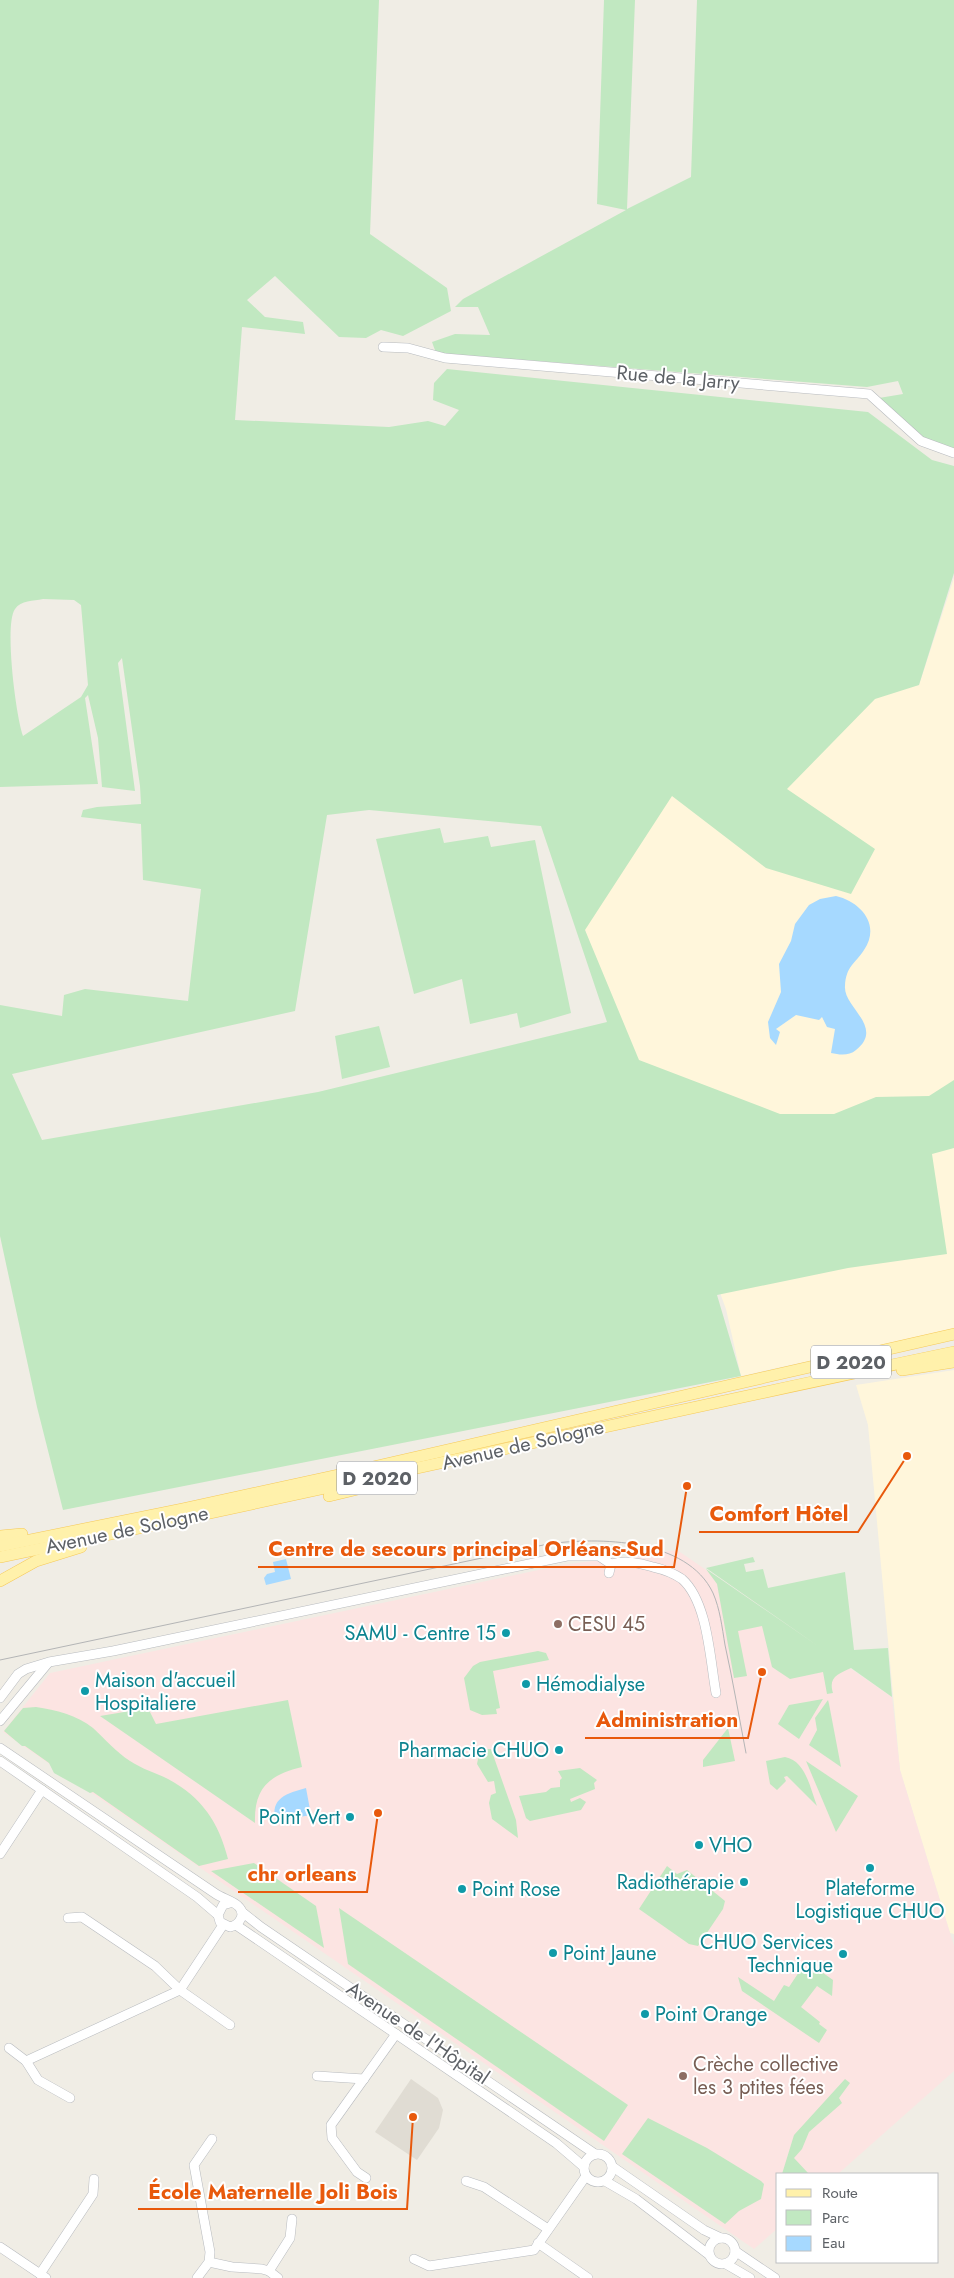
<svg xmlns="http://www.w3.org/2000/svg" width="954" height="2278" viewBox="0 0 954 2278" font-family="Jost,sans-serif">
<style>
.commercial{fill:#fff6db}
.education{fill:#e0dcd3}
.medical{fill:#fce4e2}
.green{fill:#c1e8c1;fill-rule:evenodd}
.water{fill:#a6d9ff}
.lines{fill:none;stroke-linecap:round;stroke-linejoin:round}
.minor-casing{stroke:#b8bbbf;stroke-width:10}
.major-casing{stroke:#f6c958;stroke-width:12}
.minor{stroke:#fff;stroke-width:9}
.major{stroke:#fff1ab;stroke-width:11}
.tram{stroke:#b4b5b6;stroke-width:1}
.education-dot{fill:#8d6e63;stroke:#fff;stroke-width:2}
.culture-dot{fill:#0f9aa8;stroke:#fff;stroke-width:2}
.labels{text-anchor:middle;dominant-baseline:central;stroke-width:4;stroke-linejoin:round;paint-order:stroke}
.shield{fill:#fff;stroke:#8e9094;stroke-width:1}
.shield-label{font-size:19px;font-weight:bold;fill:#5d6166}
.street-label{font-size:20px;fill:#5d6166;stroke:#fff}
.education-label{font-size:20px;fill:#785e54;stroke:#fff;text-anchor:start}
.culture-label{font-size:20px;fill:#0d838f;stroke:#fff;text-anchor:start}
.leader{fill:none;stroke:#e8590c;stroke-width:2}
.callout-dot{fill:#e8590c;stroke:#fff;stroke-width:2}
.callout-label{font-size:21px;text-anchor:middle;font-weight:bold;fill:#e8590c;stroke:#fff;stroke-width:4;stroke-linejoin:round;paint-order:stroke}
</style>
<rect width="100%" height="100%" fill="#f0ede5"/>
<g class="commercial">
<path d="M954 578V1329L741 1376 726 1309 585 930 531 770 919 685Z"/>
<path d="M954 1370V1934L950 1933 900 1770 868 1425 856 1385Z"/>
</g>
<path class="education" d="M411 2079 438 2098 443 2110 439 2128 417 2160 375 2132Z"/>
<path class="medical" d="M677 1550 892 1697 900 1770 954 1946V2071L838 2174H778V2228L754 2249 3 1732 50 1673 562 1565Z"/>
<g class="green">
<path d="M0 0H379L370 234 447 288 451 311 403 336 381 330 366 338 339 337 275 276 247 300 265 317 303 322 305 334 242 327 235 420 389 427 428 421 445 426 459 410 433 400 434 383 447 369 868 412 932 460 954 466V573L919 685 875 699 787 789 875 849 851 894 766 868 672 796 585 930 639 1060 780 1114H834L876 1097 929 1096 954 1080V1148L932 1154 947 1254 848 1268 717 1295 741 1376 63 1510 37 1407 0 1236V1005L62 1016 64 995 85 989 188 1001 201 889 143 880 141 824 81 817 83 810 97 807 141 804 140 786 122 658 118 663 135 791 102 787 98 738 88 695 85 698 98 784 0 787ZM43 599 74 600 81 605 88 685 81 697 23 736C16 717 4 624 15 609 21 600 33 601 43 599ZM369 810 541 826 607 1022 318 1092 42 1140 12 1074 295 1011 327 815Z"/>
<path d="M604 0H635L627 209 691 177 697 0H954V450L923 439 879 398 903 394 898 381 867 387 436 353 432 342 455 334 490 335 478 307H455L463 299 626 210 597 204Z"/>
<path d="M440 828 444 843 488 836 491 847 535 840 571 1013 520 1028 517 1013 470 1024 462 979 414 994 376 839Z"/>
<path d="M379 1026 390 1067 342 1079 335 1036Z"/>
<path d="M753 1557 755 1562 744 1564 746 1572 763 1569 768 1588 845 1572 854 1650 888 1648 892 1697 851 1668C838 1674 828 1677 833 1693L827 1694 823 1672 790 1679 772 1667 762 1626 738 1631 747 1676 734 1678 717 1584 706 1569 818 1646 706 1568Z"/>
<path d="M538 1651 546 1653 549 1660 493 1671 500 1708 496 1709 497 1714 482 1715 470 1710 464 1678 473 1666 480 1662Z"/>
<path d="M823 1699 799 1739 778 1724 789 1705Z"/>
<path d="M288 1700 302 1767C268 1775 254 1789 255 1823L100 1716 148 1708 156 1724Z"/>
<path d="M828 1700 829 1704 841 1767 809 1745 817 1730 815 1718Z"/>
<path d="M36 1707C56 1710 77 1715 93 1728 105 1739 116 1752 130 1761 142 1769 156 1773 168 1779 202 1797 219 1823 228 1859L199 1866 93 1792 90 1793 54 1773 49 1763 25 1746H22L4 1731 23 1708Z"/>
<path d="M728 1728 735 1761 703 1767V1760Z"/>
<path d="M486 1749H491L516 1820 518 1838 492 1819 489 1803 491 1795 496 1793 494 1781 488 1782 477 1764 479 1754Z"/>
<path d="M785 1757C806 1761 810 1788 817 1806L787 1776 784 1777 786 1781 777 1790 770 1784 766 1761Z"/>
<path d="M806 1761 858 1796 836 1832Z"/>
<path d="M580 1768 597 1780 594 1783 595 1789 570 1799 571 1802 580 1798 586 1802 581 1810 530 1821 526 1818 519 1796 546 1792 551 1788 560 1787V1780L562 1778 558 1771Z"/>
<path d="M254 1863 316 1906 324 1948 211 1871Z"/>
<path d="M667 1866 677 1874 687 1870 725 1901 723 1909 698 1946 689 1944 639 1909Z"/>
<path d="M339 1908 628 2105 604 2141 348 1964Z"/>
<path d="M812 1965 833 1980 832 1996 817 1986 801 2007 820 2022 819 2024 827 2030 819 2043 742 1991 738 1977 774 2001 784 1985 789 1987 803 1966 808 1970Z"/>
<path d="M845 2079 850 2083 839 2098 842 2103 809 2132 802 2149 794 2158 808 2173 782 2174 794 2135Z"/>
<path d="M648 2118 707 2148 761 2181 764 2184 761 2199 739 2211 725 2224 622 2154Z"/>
</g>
<g class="water">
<path d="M836 896C861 902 881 925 864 950 855 964 846 966 845 986 843 1007 885 1027 856 1050 849 1056 840 1055 831 1053L835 1029 827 1027 822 1017 819 1020 796 1015 776 1029 780 1032 776 1045 770 1038 768 1022 781 992 779 964 791 941 795 924 809 905 820 899Z"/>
<path d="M286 1559 291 1579 266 1585 264 1578 267 1574 275 1572 273 1562Z"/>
<path d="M306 1788 311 1815 276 1821C269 1798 288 1793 306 1788Z"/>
</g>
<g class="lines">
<g class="minor-casing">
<g id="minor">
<path d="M383 347 408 348 445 358 869 394 921 441 954 453"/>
<path d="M611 1564C626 1560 639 1563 653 1567 662 1569 675 1574 682 1579 708 1602 710 1660 716 1693"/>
<path d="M0 1698 18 1674 26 1669 49 1662 113 1651 567 1556H599L611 1564 609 1573"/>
<path d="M0 1721 48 1663"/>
<path d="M0 1748 216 1894C222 1898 233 1901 238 1906 247 1914 239 1925 230 1927L220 1922 218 1915 223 1905 230 1903"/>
<path d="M0 1761 197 1897 218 1915"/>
<path d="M0 1854 42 1790"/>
<path d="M242 1912 261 1927 595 2154"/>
<path d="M68 1918 82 1917 155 1966 180 1990 230 2025"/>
<path d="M236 1925 556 2143 584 2167"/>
<path d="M9 2048 26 2061 38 2080 70 2098"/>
<path d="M26 2061 180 1990 223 1925"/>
<path d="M317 2076 364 2079"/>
<circle cx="598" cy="2168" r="14"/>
<path d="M613 2167 704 2230 721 2238"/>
<path d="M366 2178 357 2172 332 2138 331 2125 396 2034"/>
<path d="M466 2181 484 2187 548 2229"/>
<path d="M605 2181 636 2199 708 2254"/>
<circle cx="722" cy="2251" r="13"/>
<path d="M538 2243 588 2278"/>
<path d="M0 2247 46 2278"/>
<path d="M735 2251 775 2278"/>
<path d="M414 2259 429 2266 534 2250 586 2176"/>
<path d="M209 2262 232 2267 262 2269 269 2271 278 2278"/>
<path d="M726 2264 750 2278"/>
<path d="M269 2271 290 2238 292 2219"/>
<path d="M40 2274 93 2194 94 2179"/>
<path d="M197 2278 209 2262 210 2252 194 2165 212 2139"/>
</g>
</g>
<g class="major-casing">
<g id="major">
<path d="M902 1370 954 1362"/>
<path d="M329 1496 379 1484"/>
<path d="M0 1536 22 1534"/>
<path d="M0 1546 183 1509 338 1475 954 1334"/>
<path d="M0 1557C319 1492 636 1418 954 1352"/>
<path d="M0 1581 36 1561 81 1547"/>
</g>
</g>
<use href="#minor" class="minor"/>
<use href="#major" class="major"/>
<path class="tram" d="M0 1660 548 1544C598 1537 687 1538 713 1593 720 1609 722 1627 725 1645 733 1681 739 1717 746 1753"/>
</g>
<g class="education-dot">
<circle cx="558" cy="1624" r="5"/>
<circle cx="683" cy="2076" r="5"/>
</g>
<g class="culture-dot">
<circle cx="506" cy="1633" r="5"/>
<circle cx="526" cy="1684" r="5"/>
<circle cx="85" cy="1691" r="5"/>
<circle cx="559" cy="1750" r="5"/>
<circle cx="350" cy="1817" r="5"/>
<circle cx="699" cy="1845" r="5"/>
<circle cx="870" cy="1868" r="5"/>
<circle cx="744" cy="1882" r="5"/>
<circle cx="462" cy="1889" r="5"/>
<circle cx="553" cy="1953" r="5"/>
<circle cx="843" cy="1954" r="5"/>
<circle cx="645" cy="2014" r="5"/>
</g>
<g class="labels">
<g class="shield">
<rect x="811" y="1345.5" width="80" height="33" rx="4"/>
<rect x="337" y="1461.5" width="80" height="33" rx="4"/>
</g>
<g class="shield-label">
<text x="851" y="1362">D 2020</text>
<text x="377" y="1478">D 2020</text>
</g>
<g class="street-label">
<text transform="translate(678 378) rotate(5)">Rue de la Jarry</text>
<text transform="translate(523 1445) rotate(-13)">Avenue de Sologne</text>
<text transform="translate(127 1530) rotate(-12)">Avenue de Sologne</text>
<text transform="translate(418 2033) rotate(34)">Avenue de l'Hôpital</text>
</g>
<g class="education-label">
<text x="568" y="1624">CESU 45</text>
<text x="693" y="2064">Crèche collective<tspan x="693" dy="23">les 3 ptites fées</tspan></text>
</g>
<g class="culture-label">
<text x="496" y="1633" text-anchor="end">SAMU - Centre 15</text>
<text x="95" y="1680">Maison d'accueil<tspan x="95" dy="23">Hospitaliere</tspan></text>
<text x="536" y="1684">Hémodialyse</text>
<text x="549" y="1750" text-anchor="end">Pharmacie CHUO</text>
<text x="340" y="1817" text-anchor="end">Point Vert</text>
<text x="709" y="1845">VHO</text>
<text x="734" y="1882" text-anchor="end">Radiothérapie</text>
<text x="870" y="1888" text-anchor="middle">Plateforme<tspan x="870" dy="23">Logistique CHUO</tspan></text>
<text x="472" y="1889">Point Rose</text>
<text x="833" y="1942" text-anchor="end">CHUO Services<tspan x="833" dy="23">Technique</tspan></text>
<text x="563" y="1953">Point Jaune</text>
<text x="655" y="2014">Point Orange</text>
</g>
</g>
<path class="leader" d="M907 1456L858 1532H699M687 1486L674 1567H258M762 1672L748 1738H585M378 1813L367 1892H238M413 2117L407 2209H138"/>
<g class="callout-dot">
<circle cx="907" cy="1456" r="5"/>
<circle cx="687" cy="1486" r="5"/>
<circle cx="762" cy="1672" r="5"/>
<circle cx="378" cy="1813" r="5"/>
<circle cx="413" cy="2117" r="5"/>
</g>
<g class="callout-label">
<text x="779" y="1521">Comfort Hôtel</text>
<text x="466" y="1556">Centre de secours principal Orléans-Sud</text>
<text x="667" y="1727">Administration</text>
<text x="302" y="1881">chr orleans</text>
<text x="273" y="2199">École Maternelle Joli Bois</text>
</g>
<rect x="776" y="2173" width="162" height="90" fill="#ffffff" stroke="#bec0c2"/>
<rect x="786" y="2189" width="25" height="8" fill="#fff1ab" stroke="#bec0c2"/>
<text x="822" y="2198" font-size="15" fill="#5d6166">Route</text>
<rect x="786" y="2210" width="25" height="15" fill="#c1e8c1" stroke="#bec0c2"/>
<text x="822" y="2223" font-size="15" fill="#5d6166">Parc</text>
<rect x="786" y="2236" width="25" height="15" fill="#a6d9ff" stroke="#bec0c2"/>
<text x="822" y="2248" font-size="15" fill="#5d6166">Eau</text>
</svg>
